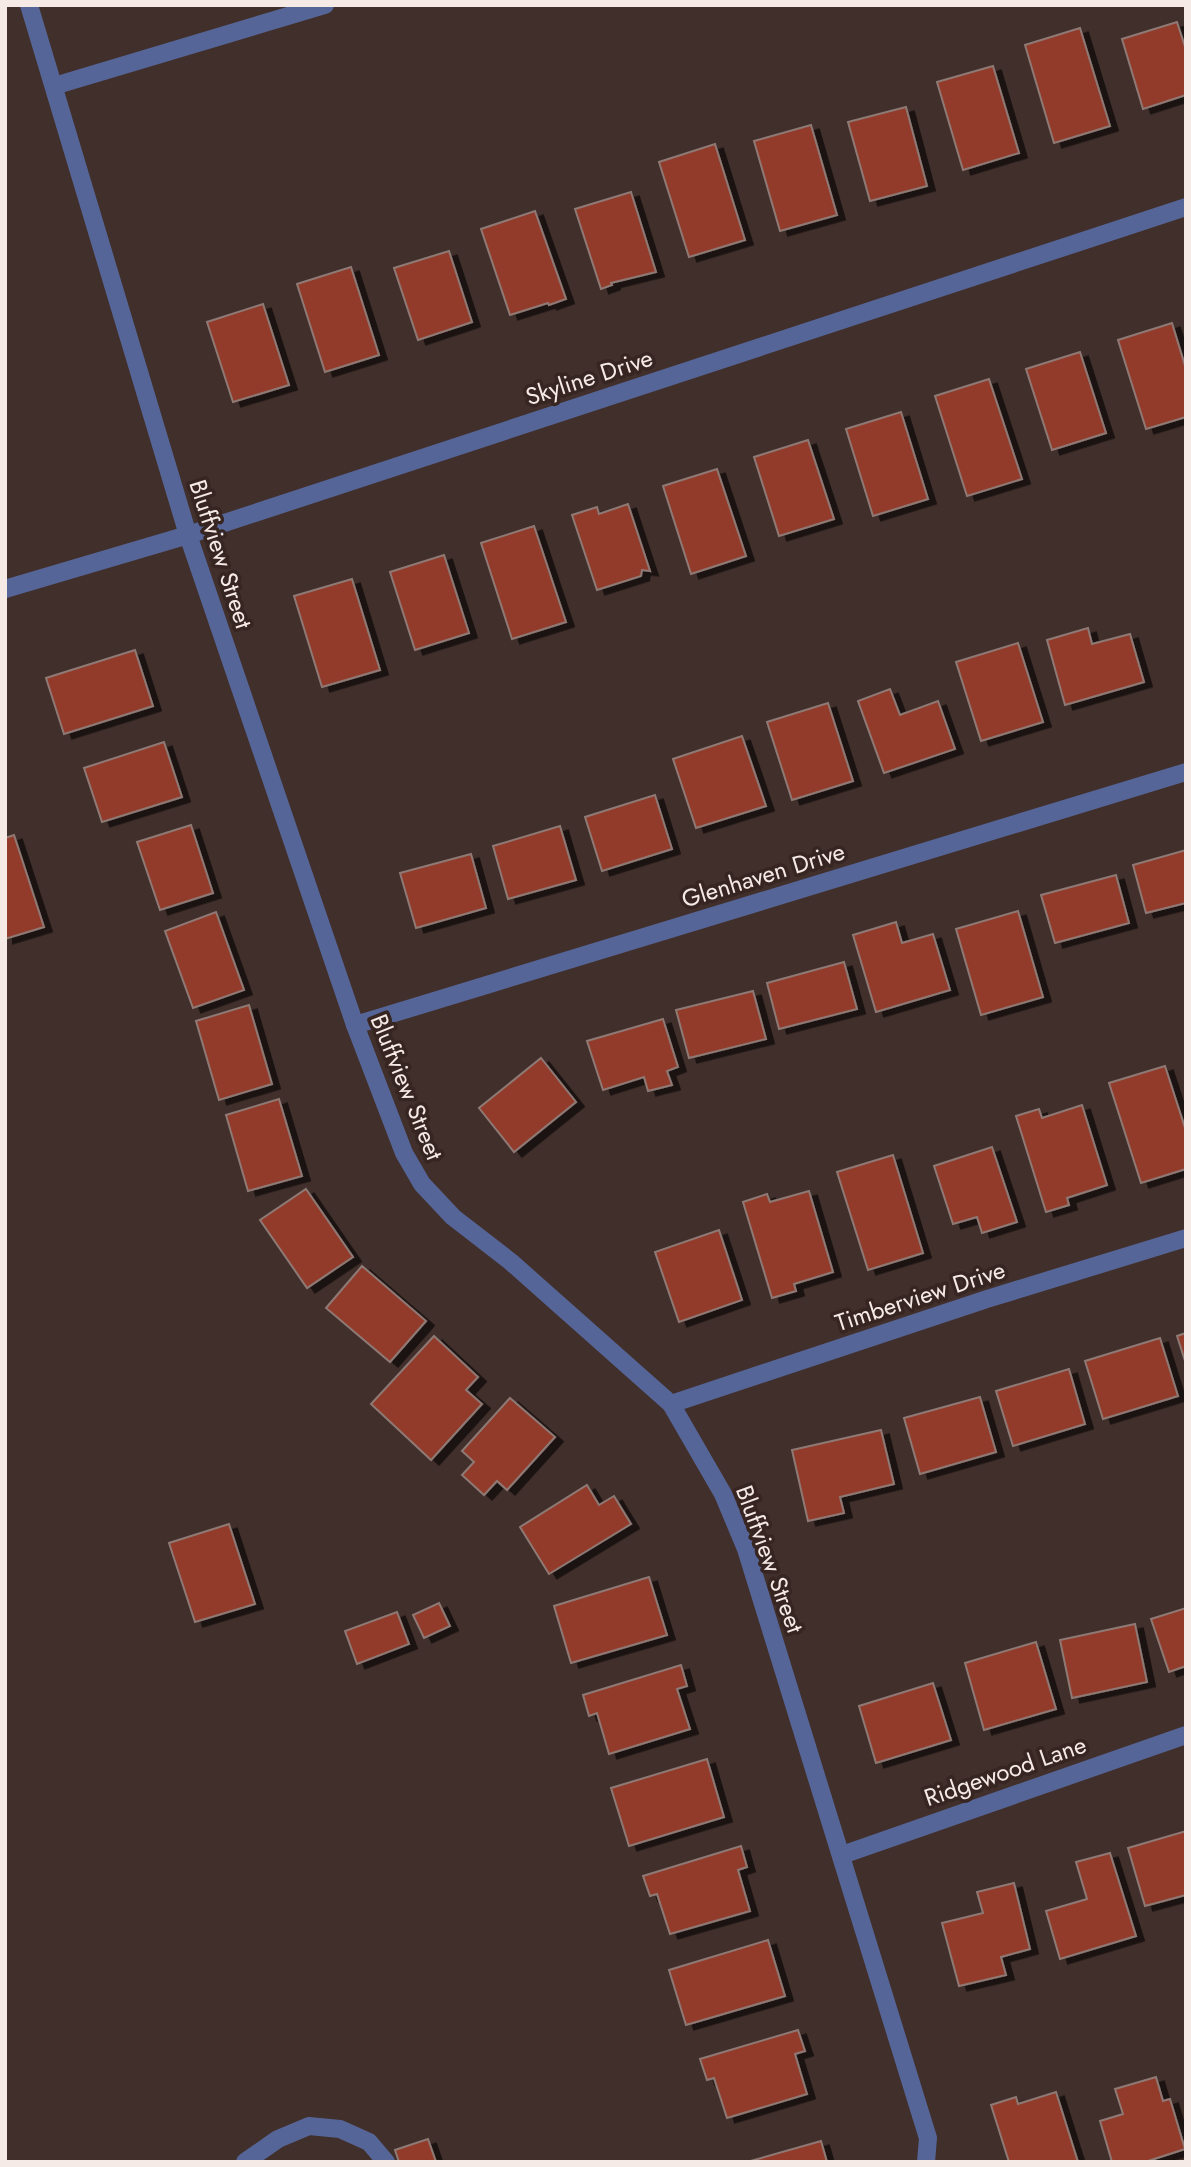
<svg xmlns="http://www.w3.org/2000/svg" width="1191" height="2167" viewBox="0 0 1191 2167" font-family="Jost,sans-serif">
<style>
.building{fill:#933b2b;stroke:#8e7974;stroke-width:2;filter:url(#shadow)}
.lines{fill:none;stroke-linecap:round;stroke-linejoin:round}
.minor{stroke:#566597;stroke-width:18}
.labels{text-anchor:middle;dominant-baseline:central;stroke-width:7;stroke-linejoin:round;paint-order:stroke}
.street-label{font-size:24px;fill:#f6eae7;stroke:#372521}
</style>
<defs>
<filter id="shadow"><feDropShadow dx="8" dy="4.5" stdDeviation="0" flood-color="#0009"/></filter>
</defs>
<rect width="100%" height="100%" fill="#412f2b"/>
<g class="building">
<path d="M1177 22 1186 50V95L1143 109 1122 39Z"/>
<path d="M1080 28 1110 126 1054 143 1025 45Z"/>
<path d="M993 66 1019 153 963 170 937 82Z"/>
<path d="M906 107 927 186 870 201 848 122Z"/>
<path d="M811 125 837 215 780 231 754 141Z"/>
<path d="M715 144 745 240 689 257 659 162Z"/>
<path d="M631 192 656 272 611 283 612 285 601 289 575 209Z"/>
<path d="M535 211 566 299 549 305 548 303 510 315 481 229Z"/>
<path d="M449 251 472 322 418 340 394 268Z"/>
<path d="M351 267 379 355 325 372 297 284Z"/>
<path d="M263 304 289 385 233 402 207 322Z"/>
<path d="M1172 323 1186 369V417L1146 429 1118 340Z"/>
<path d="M1080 352 1106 433 1052 450 1026 369Z"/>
<path d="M989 379 1022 479 967 496 935 396Z"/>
<path d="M901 412 928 499 873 516 846 429Z"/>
<path d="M808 440 834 519 779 536 754 457Z"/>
<path d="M717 469 746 556 691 574 663 486Z"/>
<path d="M628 504 650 571 642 570 641 576 597 590 572 515 597 507 599 514Z"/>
<path d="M534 526 566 622 512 639 481 543Z"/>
<path d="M444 555 469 633 415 650 390 572Z"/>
<path d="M352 579 380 670 322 687 294 596Z"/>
<path d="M1088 628 1092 644 1130 634 1144 682 1065 705 1047 640Z"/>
<path d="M1018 643 1043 722 981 741 956 662Z"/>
<path d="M135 650 153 706 64 734 46 678Z"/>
<path d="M890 689 900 715 938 701 955 749 884 773 858 701Z"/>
<path d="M828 703 853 781 792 800 767 722Z"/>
<path d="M742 736 766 806 696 828 673 759Z"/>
<path d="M164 742 182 797 102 822 84 768Z"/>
<path d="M655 795 672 849 602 871 585 817Z"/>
<path d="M191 825 213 893 160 910 137 842Z"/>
<path d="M560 826 576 880 508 899 493 846Z"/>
<path d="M14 835 44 927 5 939V838Z"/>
<path d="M1186 850V903L1146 913 1133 865Z"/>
<path d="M471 854 486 908 416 928 400 873Z"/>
<path d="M1116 875 1129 923 1055 943 1041 895Z"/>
<path d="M1018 911 1043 997 981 1015 956 929Z"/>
<path d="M216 912 244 990 193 1008 165 931Z"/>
<path d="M896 922 902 943 933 934 950 990 876 1012 853 935Z"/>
<path d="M844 962 857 1009 779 1029 767 983Z"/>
<path d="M753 991 766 1039 689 1058 676 1010Z"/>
<path d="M249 1005 272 1084 219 1100 196 1021Z"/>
<path d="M663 1019 678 1067 667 1071 672 1085 648 1091 644 1077 603 1090 587 1041Z"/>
<path d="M541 1058 576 1102 514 1152 479 1108Z"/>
<path d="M1165 1066 1186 1131V1169L1141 1183 1109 1083Z"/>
<path d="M279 1099 302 1176 248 1191 226 1115Z"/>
<path d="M1082 1105 1107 1185 1067 1198 1069 1205 1046 1212 1016 1116 1039 1109 1042 1118Z"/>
<path d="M992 1147 1017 1222 982 1233 977 1217 953 1224 934 1166Z"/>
<path d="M893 1155 923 1253 868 1270 837 1172Z"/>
<path d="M306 1189 353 1257 307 1288 260 1220Z"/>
<path d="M809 1191 833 1272 794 1284 796 1291 772 1298 743 1202 767 1194 770 1202Z"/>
<path d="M719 1230 742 1300 679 1322 655 1252Z"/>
<path d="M362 1266 426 1321 390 1362 326 1308Z"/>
<path d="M1186 1333V1364L1177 1336Z"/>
<path d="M434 1336 478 1377 466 1390 482 1404 431 1460 371 1404Z"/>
<path d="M1160 1338 1178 1396 1103 1419 1085 1361Z"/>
<path d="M1069 1369 1085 1424 1013 1446 996 1391Z"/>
<path d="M980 1397 996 1452 920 1474 904 1418Z"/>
<path d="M510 1398 555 1437 507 1490 497 1481 484 1495 462 1475 474 1462 462 1451Z"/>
<path d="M881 1430 894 1484 840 1497 844 1513 808 1521 792 1450Z"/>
<path d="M587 1485 599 1505 614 1496 631 1524 549 1574 520 1527Z"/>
<path d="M229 1524 255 1604 195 1622 169 1543Z"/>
<path d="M649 1577 667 1635 571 1663 554 1606Z"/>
<path d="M439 1603 450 1626 424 1638 413 1615Z"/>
<path d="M1186 1608V1666L1169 1672 1151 1619Z"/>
<path d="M397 1612 409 1644 357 1664 345 1631Z"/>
<path d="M1135 1624 1147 1682 1072 1698 1060 1640Z"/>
<path d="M1036 1642 1056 1709 984 1730 965 1663Z"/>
<path d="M681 1665 687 1686 677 1689 690 1729 609 1754 597 1713 589 1716 583 1695Z"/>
<path d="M933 1683 951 1740 876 1763 859 1706Z"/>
<path d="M707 1759 724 1817 629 1846 611 1788Z"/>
<path d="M1186 1831V1895L1145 1906 1128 1848Z"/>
<path d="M741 1846 747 1867 738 1870 750 1911 670 1934 657 1894 650 1896 643 1876Z"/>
<path d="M1110 1853 1136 1936 1060 1959 1046 1911 1087 1899 1076 1862Z"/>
<path d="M1014 1883 1030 1949 1001 1957 1006 1975 959 1986 942 1923 983 1913 977 1892Z"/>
<path d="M768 1940 785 1996 686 2025 669 1970Z"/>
<path d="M798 2030 805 2051 795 2054 807 2094 727 2118 714 2078 707 2080 700 2059Z"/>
<path d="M1156 2077 1163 2101 1170 2099 1185 2149 1145 2162H1112L1100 2121 1123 2114 1115 2089Z"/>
<path d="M1056 2092 1078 2162H1009L991 2105 1016 2097 1018 2104Z"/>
<path d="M428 2139 436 2162H399L395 2150Z"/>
<path d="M821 2141 827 2162H747Z"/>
</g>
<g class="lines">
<g class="minor">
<path d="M29 5 188 535 355 1025 404 1153 422 1184 453 1217 511 1262 671 1404 723 1494 746 1549 928 2138 926 2162"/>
<path d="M54 86 325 5"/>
<path d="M5 589 188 535 1186 207"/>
<path d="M355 1025 1186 772"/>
<path d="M671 1404 987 1299 1186 1238"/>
<path d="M842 1855 1186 1735"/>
<path d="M245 2162 278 2139 309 2126 340 2129 369 2142 386 2162"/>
</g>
</g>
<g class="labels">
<g class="street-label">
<text transform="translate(589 377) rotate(-18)">Skyline Drive</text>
<text transform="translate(221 554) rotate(72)">Bluffview Street</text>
<text transform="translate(763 875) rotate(-17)">Glenhaven Drive</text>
<text transform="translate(407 1087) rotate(68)">Bluffview Street</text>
<text transform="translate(920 1296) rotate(-18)">Timberview Drive</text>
<text transform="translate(770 1559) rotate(70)">Bluffview Street</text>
<text transform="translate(1005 1771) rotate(-19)">Ridgewood Lane</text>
</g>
</g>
<rect width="1191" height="2167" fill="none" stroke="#f6eae7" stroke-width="14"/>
</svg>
